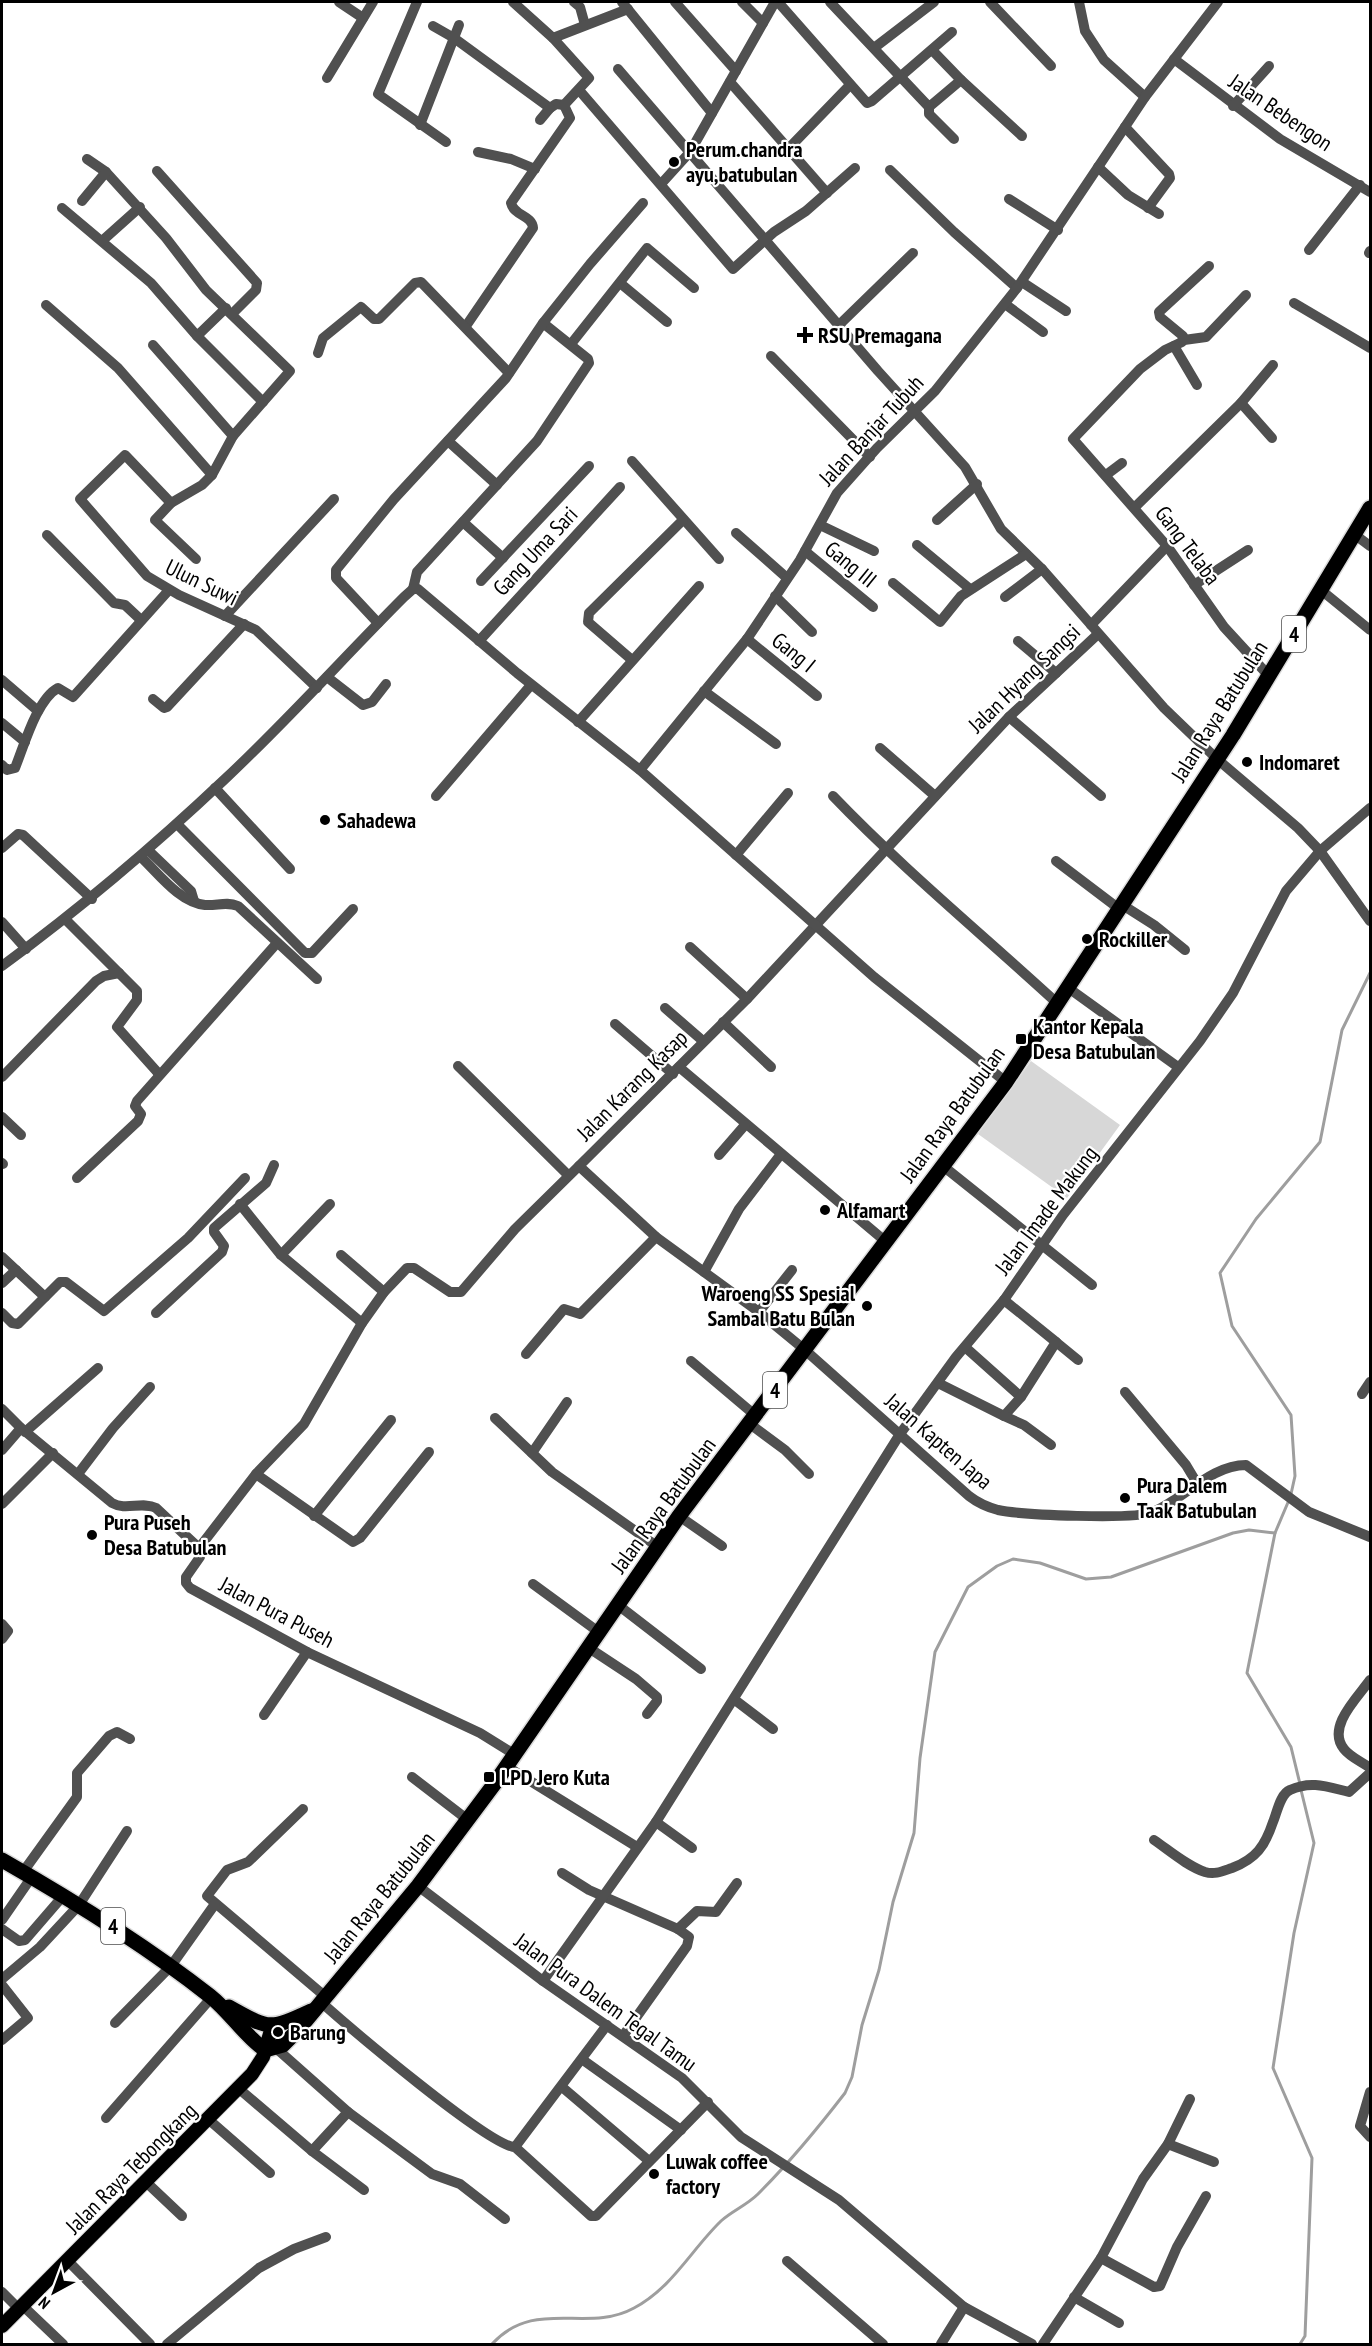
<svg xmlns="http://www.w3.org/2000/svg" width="1372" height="2346" viewBox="0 0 1372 2346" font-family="'PT Sans Narrow',sans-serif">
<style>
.park{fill:#d7d7d7}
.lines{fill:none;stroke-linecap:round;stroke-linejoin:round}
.stream{stroke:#9e9e9e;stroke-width:3}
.major-casing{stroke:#dbdbdb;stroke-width:16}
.highway-casing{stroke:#dbdbdb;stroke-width:18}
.minor{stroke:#505050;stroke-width:10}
.major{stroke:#000;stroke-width:14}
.highway{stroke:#000;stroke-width:15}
.poi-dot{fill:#000;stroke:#fff;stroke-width:2}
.labels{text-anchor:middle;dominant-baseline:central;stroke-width:4.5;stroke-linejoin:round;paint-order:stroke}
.shield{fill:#fff;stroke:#4c4c4c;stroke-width:1.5}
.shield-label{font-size:21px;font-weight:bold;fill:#000}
.street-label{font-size:22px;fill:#000;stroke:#fff}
.poi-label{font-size:22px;font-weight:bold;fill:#000;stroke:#fff;text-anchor:start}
</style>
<rect width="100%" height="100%" fill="#fff"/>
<path class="park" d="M1031 1061 1120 1125 1067 1198 978 1134Z"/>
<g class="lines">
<g class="stream">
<path d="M1291 1494 1295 1476 1291 1415 1232 1326 1220 1273 1256 1219 1320 1142 1342 1030 1370 973"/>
<path d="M1289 1500 1275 1533 1247 1673 1291 1747 1300 1784"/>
<path d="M492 2344C535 2297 587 2334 634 2308 672 2288 691 2250 721 2221 732 2211 747 2205 758 2194 789 2163 818 2128 845 2093L852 2077 862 2025 879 1970 893 1902 914 1833 920 1758 935 1652 968 1587 997 1566 1013 1559 1040 1563 1086 1579 1111 1577 1233 1533 1249 1530 1275 1533"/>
<path d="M1300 2344 1305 2336 1312 2158 1273 2068 1294 1933 1314 1843 1301 1790"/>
</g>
<g class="major-casing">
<path id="major" d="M2 2326 252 2074 263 2057 272 2027"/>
</g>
<g class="highway-casing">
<g id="highway">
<path d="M2 1860C74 1901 144 1944 210 1996 230 2012 244 2035 265 2050L283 2045 298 2030 418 1886 495 1783 679 1516 1006 1082 1233 735 1370 508"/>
<path d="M229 2007C269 2029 268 2031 311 2011"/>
</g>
</g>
<g class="minor">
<path d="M339 2 363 18"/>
<path d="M417 2 378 94 446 142"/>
<path d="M574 2 580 7 585 25"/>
<path d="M622 2 712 113"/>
<path d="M675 2 736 71"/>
<path d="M742 2 763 23"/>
<path d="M778 2 867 103 872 101 952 32"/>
<path d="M830 2 929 107 961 80 1022 136"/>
<path d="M990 2 1051 66"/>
<path d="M1079 2 1085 31 1104 60 1145 97"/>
<path d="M433 26 454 38 550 108 556 104 564 105"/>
<path d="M553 38 628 9"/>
<path d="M874 48 934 2"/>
<path d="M932 50 961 80"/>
<path d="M1174 59 1280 139 1370 192"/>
<path d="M618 69 878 371 965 467 1001 529 1042 569 1164 708 1217 759 1298 828 1320 851 1370 921"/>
<path d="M327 78 373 2"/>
<path d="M730 82 827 193"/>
<path d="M579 90 733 269 774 232 806 211 855 168"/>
<path d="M1233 106 1269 66"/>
<path d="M929 107V114L954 139"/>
<path d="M540 120 550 108"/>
<path d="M420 125 459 25"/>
<path d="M1125 127 1169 174 1170 178 1148 208"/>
<path d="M790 147 850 85"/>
<path d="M478 152 511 159 535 169"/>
<path d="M87 159 106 172 166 238 206 290 290 371 233 436 212 475 202 485 171 503 155 520 196 559"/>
<path d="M1098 167 1128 195 1159 214"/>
<path d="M890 170 954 232 1017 288"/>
<path d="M157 171 257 283 256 290 232 314"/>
<path d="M661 184 690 152 775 2"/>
<path d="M1009 199 1058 230"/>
<path d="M82 201 106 172"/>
<path d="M62 208 151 283 197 336 226 308"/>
<path d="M102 241 140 207"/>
<path d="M1309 250 1360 185"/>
<path d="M1369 253 1370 251"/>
<path d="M1209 266 1159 312 1160 317 1183 336 1182 342 1165 350 1140 369 1073 439 1167 546 1224 627 1269 676"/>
<path d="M1022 282 1066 311"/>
<path d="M620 283 667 322"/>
<path d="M1294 303 1370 348"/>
<path d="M1005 304 1043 332"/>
<path d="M46 305 118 368 212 475"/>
<path d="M839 325 913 253"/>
<path d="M466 326 533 228C532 215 514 216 511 203L570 118 564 105 589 78 553 38 513 2"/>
<path d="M197 336 263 402"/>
<path d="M1184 340 1206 337 1246 295"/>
<path d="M571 344 647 248 694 288"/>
<path d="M153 345 233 436"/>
<path d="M1174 346 1197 385"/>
<path d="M318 353 323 338 361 307 374 319H379L415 283 421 282 509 373"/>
<path d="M771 356 870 457"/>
<path d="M1241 403 1272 438"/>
<path d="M448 441 497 485"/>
<path d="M632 461 719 559"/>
<path d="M1106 475 1122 463"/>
<path d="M171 503 125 455 80 499 147 576 179 595 256 630 317 688"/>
<path d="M1135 507 1241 403 1273 365"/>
<path d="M937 520 977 484"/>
<path d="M463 522 503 558"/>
<path d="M820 525 874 551"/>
<path d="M736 533 787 578"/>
<path d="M1354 534 1370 546"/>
<path d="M47 535 114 603 125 605 141 620"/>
<path d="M917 545 970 589"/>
<path d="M805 551 873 607"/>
<path d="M481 581 589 466"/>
<path d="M893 583 940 622 961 596 1026 554"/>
<path d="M1194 585 1248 550"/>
<path d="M413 589 417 572 537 441 589 363 588 359 543 323"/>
<path d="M1321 590 1370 630"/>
<path d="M775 596 812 632"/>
<path d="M1005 597 1042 569"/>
<path d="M225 616 334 499"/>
<path d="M378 623 336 578V570L394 499 506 378 543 323 590 264 643 203"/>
<path d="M1091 625 1167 546"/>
<path d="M1098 634 1009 717 747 999 579 1166 656 1237 759 1312 805 1350 969 1496C978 1503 987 1507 998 1510 1021 1515 1134 1520 1153 1512 1184 1499 1211 1465 1246 1465L1309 1512 1370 1537"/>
<path d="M747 639 817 696"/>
<path d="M479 641 620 487"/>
<path d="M1018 641 1056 673"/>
<path d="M632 660 588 622 589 613 683 520"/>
<path d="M327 677 363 705 372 702 386 684"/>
<path d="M2 680 38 711"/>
<path d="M704 691 776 744"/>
<path d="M153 699 164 708 167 707 244 624"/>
<path d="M1009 717 1101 796"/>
<path d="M578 722 699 586"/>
<path d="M2 723 25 742"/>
<path d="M880 748 935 796"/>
<path d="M2 765 7 770 15 768C24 746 37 699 58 688L73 697 169 590"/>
<path d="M640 770 747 639 800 560 837 493 877 448 935 391 1017 288 1145 97 1218 2"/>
<path d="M215 788 290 869"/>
<path d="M436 796 531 685"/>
<path d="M833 796C903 869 982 934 1057 1003"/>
<path d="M177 824 305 953H312L353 909"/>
<path d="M2 848 18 834 23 835 92 899"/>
<path d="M148 850 191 891 194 901"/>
<path d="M736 855 788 793"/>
<path d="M141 857C159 874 179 902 205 905 217 906 226 901 238 906L317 979"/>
<path d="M1056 861 1118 908"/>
<path d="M1121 904 1154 925 1185 950"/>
<path d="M65 919 137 991V1000L117 1027 159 1074"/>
<path d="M2 922 26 949"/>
<path d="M690 947 747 999"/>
<path d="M2 966C81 908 153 847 225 779 287 721 344 657 404 597L413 589H418L517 673 640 770 874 977 1006 1082"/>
<path d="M1067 987 1178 1067"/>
<path d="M665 1008 703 1041"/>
<path d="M723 1022 771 1067"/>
<path d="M615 1024 673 1074"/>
<path d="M458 1066 568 1175"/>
<path d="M679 1067 885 1241"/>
<path d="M2 1077 96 981 104 976 119 973"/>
<path d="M2 1117 21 1135"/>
<path d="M719 1155 745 1125"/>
<path d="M2 1163 3 1164"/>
<path d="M943 1166 1092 1285"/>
<path d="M77 1178 138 1121 141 1114 135 1106 137 1101 277 943"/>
<path d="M240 1204 281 1255 362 1323"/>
<path d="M281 1255 330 1204"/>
<path d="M341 1255 384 1292"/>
<path d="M2 1257 45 1297 60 1282H66L104 1311 188 1238 245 1178"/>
<path d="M704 1272 739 1209 781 1154"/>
<path d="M2 1283 16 1270"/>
<path d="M759 1312 792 1270"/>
<path d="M2 1313 12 1323 18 1324 45 1297"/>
<path d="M156 1313 222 1252 224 1246 214 1232V1228L266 1183 274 1165"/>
<path d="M1056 1342 1078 1360"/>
<path d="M965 1347 1021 1397"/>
<path d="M526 1354 564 1309 580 1314 656 1237"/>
<path d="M691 1361 756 1416"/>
<path d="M938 1383 1004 1416 1021 1397 1056 1342 1004 1300"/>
<path d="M1125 1392 1186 1465 1198 1485"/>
<path d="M1362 1394 1370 1382"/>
<path d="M2 1409 21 1428 112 1503C126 1511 142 1501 156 1508L199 1548 200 1557 186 1577V1583L190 1588 307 1652 480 1733 514 1754"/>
<path d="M1004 1416 1024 1425 1051 1445"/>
<path d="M495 1418 552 1472 658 1547"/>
<path d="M750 1424 785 1450 809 1474"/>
<path d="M25 1432 98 1368"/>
<path d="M2 1450 21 1428"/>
<path d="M532 1453 567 1402"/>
<path d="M78 1474 113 1428 150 1387"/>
<path d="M256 1474 353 1542 360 1538 429 1452"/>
<path d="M2 1504 53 1453"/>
<path d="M314 1516 391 1420"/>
<path d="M679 1516 722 1546"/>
<path d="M199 1548 256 1474 304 1424 362 1323 384 1292 407 1268H414L450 1292H461L515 1229 579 1166"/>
<path d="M533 1584 600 1633"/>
<path d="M618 1605 701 1669"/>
<path d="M2 1624 8 1631 2 1639"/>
<path d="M589 1648 636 1679 657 1697V1701L647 1714"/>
<path d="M1370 1680C1358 1697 1326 1727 1344 1749 1350 1757 1362 1762 1370 1768"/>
<path d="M735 1700 773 1729"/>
<path d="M264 1715 307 1652"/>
<path d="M506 1766 637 1847"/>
<path d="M412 1777 468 1820"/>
<path d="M303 1809 248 1862 227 1870 207 1896 327 1998"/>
<path d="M656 1822 692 1848"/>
<path d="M1154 1840C1170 1851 1187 1866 1205 1872 1215 1875 1223 1871 1232 1868 1256 1859 1265 1846 1273 1822 1277 1813 1280 1794 1290 1790 1311 1780 1328 1787 1349 1792L1370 1773"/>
<path d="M23 1872 77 1797V1773L109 1736 117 1732 130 1739"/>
<path d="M562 1873 589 1890 678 1929 689 1937 687 1946 623 2036"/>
<path d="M418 1886 543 1981 682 2078 741 2137 839 2200 964 2307 1032 2344"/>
<path d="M2 1920 31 1878"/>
<path d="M2 1929 19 1941 25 1940 63 1896"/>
<path d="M678 1929 697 1911 716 1912 737 1883"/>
<path d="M2 1979 40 1947 79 1905 127 1831"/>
<path d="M543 1981 656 1822 900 1434 956 1357 1004 1300 1063 1215 1200 1041 1233 993 1286 891 1320 851 1370 808"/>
<path d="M2 1985 28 2018 2 2040"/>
<path d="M322 2003C349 2027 490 2147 515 2147L591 2216H596L708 2102"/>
<path d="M115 2023 171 1966 215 1904"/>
<path d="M277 2049 348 2112 432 2174 460 2184 505 2219"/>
<path d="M583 2060 681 2130"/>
<path d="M562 2087 649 2161"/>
<path d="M238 2088 312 2151 364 2190"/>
<path d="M1370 2092 1360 2126 1370 2137"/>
<path d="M106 2118 212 1997"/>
<path d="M208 2119 270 2173"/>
<path d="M1168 2144 1214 2162"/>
<path d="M515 2147 607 2025"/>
<path d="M312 2151 348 2112"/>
<path d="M146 2182 182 2216"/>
<path d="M1101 2258 1154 2287 1160 2286 1177 2247 1206 2196"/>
<path d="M68 2261 150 2344"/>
<path d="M787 2261 883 2344"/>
<path d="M2 2292 19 2309"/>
<path d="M1074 2297 1119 2323"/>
<path d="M22 2305 63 2344"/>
<path d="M167 2344 259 2268 294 2249 326 2237"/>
<path d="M941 2344 964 2307"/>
<path d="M1043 2344 1101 2258 1143 2179 1168 2144 1190 2099"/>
</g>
<use href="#major" class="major"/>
<use href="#highway" class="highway"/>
</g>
<g class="poi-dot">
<circle cx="674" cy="162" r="6"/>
<path d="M802 326h6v6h6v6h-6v6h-6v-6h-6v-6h6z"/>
<circle cx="1247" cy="762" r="6"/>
<circle cx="325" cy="820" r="6"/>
<circle cx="1087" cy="939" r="6"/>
<rect x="1015" y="1033" width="12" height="12" rx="3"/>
<circle cx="825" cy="1210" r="6"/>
<circle cx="867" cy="1306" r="6"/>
<circle cx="1125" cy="1498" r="6"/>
<circle cx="92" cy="1535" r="6"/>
<rect x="483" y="1771" width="12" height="12" rx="3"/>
<circle cx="278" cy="2032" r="6"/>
<circle cx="654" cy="2174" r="6"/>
</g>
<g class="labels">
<g class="shield">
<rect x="1282" y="616" width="24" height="36" rx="4.5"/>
<rect x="763" y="1372" width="24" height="36" rx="4.5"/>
<rect x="101" y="1908" width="24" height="36" rx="4.5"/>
</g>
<g class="shield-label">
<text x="1294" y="634">4</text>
<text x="775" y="1390">4</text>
<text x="113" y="1926">4</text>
</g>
<g class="street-label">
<text transform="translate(1281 112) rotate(34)">Jalan Bebengon</text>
<text transform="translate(871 430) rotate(-47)">Jalan Banjar Tubuh</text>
<text transform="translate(1188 545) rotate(53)">Gang Telaba</text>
<text transform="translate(535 551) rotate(-47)">Gang Uma Sari</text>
<text transform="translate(851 564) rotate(39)">Gang III</text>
<text transform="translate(202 582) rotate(26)">Ulun Suwi</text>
<text transform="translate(794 652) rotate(39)">Gang I</text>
<text transform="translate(1024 678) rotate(-44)">Jalan Hyang Sangsi</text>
<text transform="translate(1219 711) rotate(-58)">Jalan Raya Batubulan</text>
<text transform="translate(632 1085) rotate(-45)">Jalan Karang Kasap</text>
<text transform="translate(952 1114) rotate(-54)">Jalan Raya Batubulan</text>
<text transform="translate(1046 1210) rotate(-53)">Jalan Imade Makung</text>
<text transform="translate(939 1441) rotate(41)">Jalan Kapten Japa</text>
<text transform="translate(663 1505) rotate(-54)">Jalan Raya Batubulan</text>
<text transform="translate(277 1612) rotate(28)">Jalan Pura Puseh</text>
<text transform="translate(379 1897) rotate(-51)">Jalan Raya Batubulan</text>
<text transform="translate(606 2002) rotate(36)">Jalan Pura Dalem Tegal Tamu</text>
<text transform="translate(131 2168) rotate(-45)">Jalan Raya Tebongkang</text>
</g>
<g class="poi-label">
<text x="686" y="149">Perum.chandra<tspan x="686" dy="25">ayu,batubulan</tspan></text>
<text x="818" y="335">RSU Premagana</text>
<text x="1259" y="762">Indomaret</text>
<text x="337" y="820">Sahadewa</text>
<text x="1099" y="939">Rockiller</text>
<text x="1033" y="1026">Kantor Kepala<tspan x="1033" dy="25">Desa Batubulan</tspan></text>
<text x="837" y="1210">Alfamart</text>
<text x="855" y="1293" text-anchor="end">Waroeng SS Spesial<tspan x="855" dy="25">Sambal Batu Bulan</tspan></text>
<text x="1137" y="1485">Pura Dalem<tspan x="1137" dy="25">Taak Batubulan</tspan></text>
<text x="104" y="1522">Pura Puseh<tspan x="104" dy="25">Desa Batubulan</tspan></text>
<text x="501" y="1777">LPD Jero Kuta</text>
<text x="290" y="2032">Barung</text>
<text x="666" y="2161">Luwak coffee<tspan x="666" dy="25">factory</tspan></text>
</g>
</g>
<rect width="1372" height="2346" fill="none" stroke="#000000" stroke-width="6"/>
<g transform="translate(54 2292) rotate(221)" stroke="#ffffff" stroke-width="4.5" paint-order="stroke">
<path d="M0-4.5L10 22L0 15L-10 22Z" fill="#000000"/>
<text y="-9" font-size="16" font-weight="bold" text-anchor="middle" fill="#000000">N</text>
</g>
</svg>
